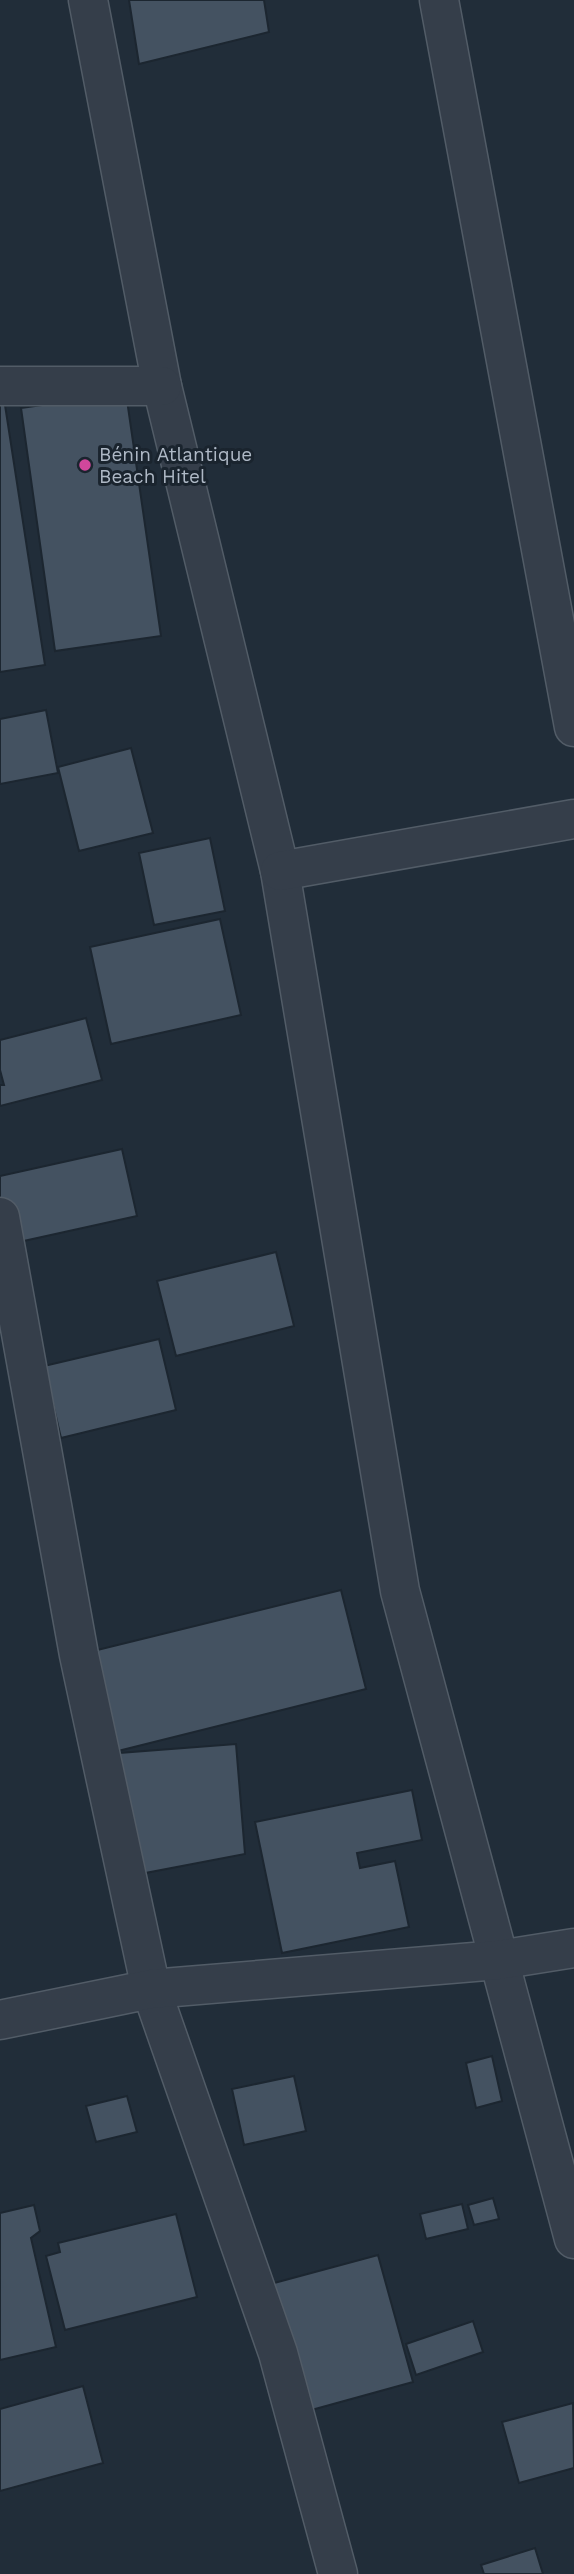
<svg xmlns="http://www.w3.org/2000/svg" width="574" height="2574" viewBox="0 0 574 2574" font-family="'Work Sans',sans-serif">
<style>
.building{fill:#445261;stroke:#1c2630;stroke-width:2}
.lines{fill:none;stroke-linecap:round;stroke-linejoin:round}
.minor-casing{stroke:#525c67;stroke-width:41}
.minor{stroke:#353e4a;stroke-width:38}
.hotel-dot{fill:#d1479c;stroke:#1a242e;stroke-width:2.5}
.labels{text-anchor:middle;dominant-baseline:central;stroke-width:6;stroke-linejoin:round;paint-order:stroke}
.poi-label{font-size:19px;fill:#afb9c6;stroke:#1a242e;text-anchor:start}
</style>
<rect width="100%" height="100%" fill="#212d39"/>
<g class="building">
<path d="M129 0H264L269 32 139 64Z"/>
<path d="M0 392H3L45 665 0 672Z"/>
<path d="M126 393 161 636 55 651 21 408Z"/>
<path d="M46 710 58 773 0 784V719Z"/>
<path d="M131 748 153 833 79 851 58 767Z"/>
<path d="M210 838 225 911 154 925 139 853Z"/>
<path d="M220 919 241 1015 111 1044 90 947Z"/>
<path d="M86 1018 102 1080 0 1106V1085H4L0 1070V1040Z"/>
<path d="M122 1149 137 1216 10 1244 0 1198V1176Z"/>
<path d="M276 1252 294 1326 176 1356 157 1281Z"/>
<path d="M159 1339 176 1410 61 1438 44 1366Z"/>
<path d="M341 1590 366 1689 106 1754 81 1654Z"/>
<path d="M236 1744 245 1854 140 1874 106 1754Z"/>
<path d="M412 1790 422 1840 357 1853 360 1868 395 1861 409 1927 282 1953 255 1822Z"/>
<path d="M492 2056 502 2101 476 2108 466 2063Z"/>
<path d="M294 2076 306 2131 244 2145 232 2089Z"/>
<path d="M127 2096 137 2132 96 2142 86 2106Z"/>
<path d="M493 2198 499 2219 474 2225 468 2205Z"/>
<path d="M462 2204 468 2229 426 2239 420 2214Z"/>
<path d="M34 2205 40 2231 31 2238 56 2347 0 2360V2213Z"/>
<path d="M176 2214 197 2297 65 2330 46 2256 60 2252 58 2243Z"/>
<path d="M378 2255 413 2382 297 2414 263 2286Z"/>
<path d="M473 2321 483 2352 416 2375 406 2344Z"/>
<path d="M83 2386 103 2463 0 2491V2409Z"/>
<path d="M573 2403 574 2468 519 2483 502 2422Z"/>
<path d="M535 2548 543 2574H484L481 2565Z"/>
</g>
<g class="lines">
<g class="minor-casing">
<g id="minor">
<path d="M88 0 162 386 280 871 400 1591 574 2239"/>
<path d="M439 0 574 727"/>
<path d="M0 386H162"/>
<path d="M280 871 574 819"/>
<path d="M0 1217 79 1655 151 1989 278 2353 338 2574"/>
<path d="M0 2020 151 1989 498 1960 574 1948"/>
</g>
</g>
<use href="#minor" class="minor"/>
</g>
<circle class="hotel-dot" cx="85" cy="465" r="7"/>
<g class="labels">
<g class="poi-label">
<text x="99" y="454">Bénin Atlantique<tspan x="99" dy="22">Beach Hitel</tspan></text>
</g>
</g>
</svg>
